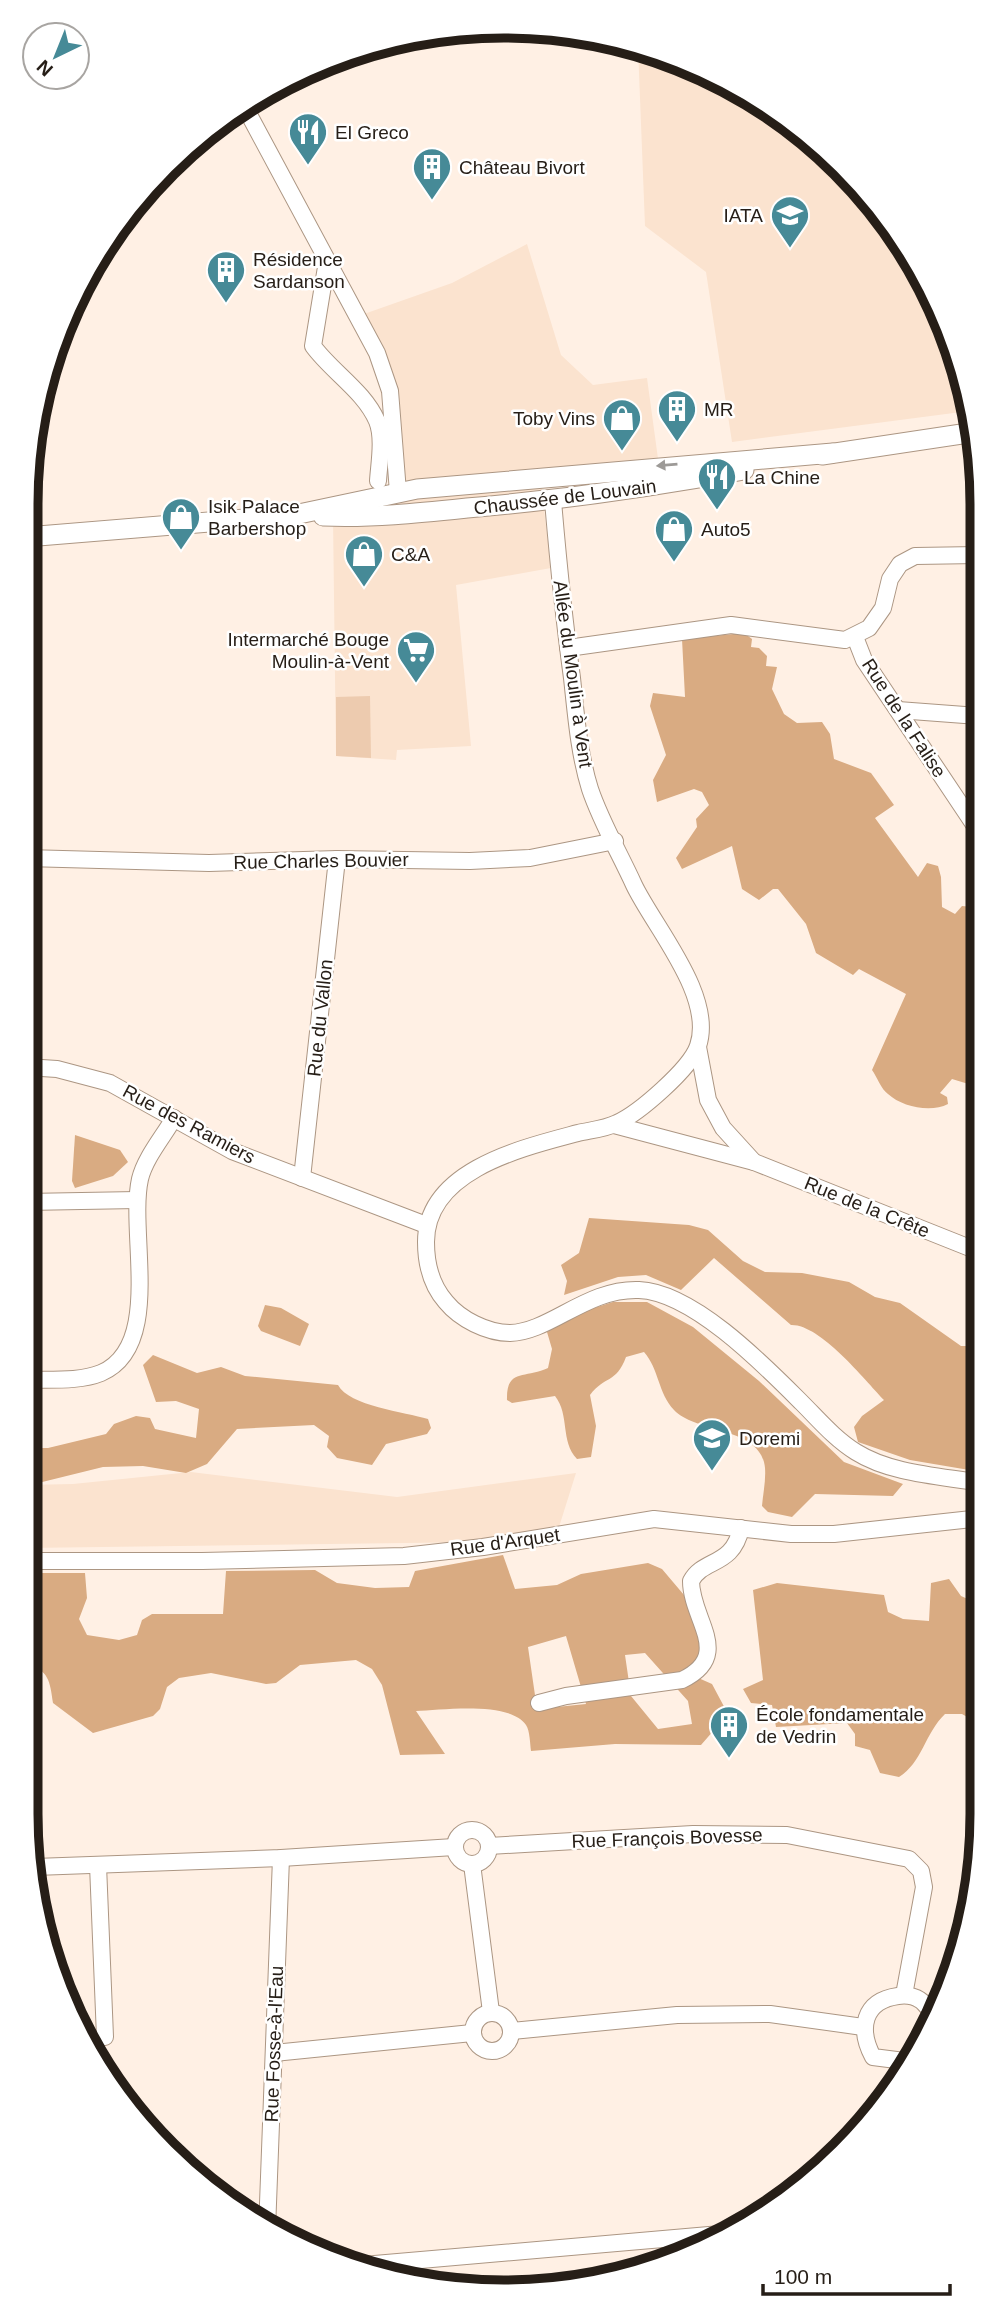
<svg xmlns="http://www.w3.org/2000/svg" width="1008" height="2319" viewBox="0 0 1008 2319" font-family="Arial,sans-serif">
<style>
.built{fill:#fbe3cf}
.green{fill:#edcbaf}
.forest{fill:#d9ab82;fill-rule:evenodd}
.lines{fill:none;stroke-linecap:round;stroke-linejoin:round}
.minor-casing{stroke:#ac9683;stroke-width:18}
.major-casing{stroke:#ac9683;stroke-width:21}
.minor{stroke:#fff;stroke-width:16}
.major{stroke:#fff;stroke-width:19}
.oneway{fill:#9d9a97}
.labels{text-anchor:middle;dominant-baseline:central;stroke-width:5;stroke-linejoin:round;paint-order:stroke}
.poi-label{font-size:19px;fill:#261e17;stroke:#fff;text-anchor:start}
.street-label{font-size:19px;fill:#261e17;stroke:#fff}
.rim{fill:none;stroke:#261e17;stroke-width:9}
</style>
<rect width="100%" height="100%" fill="#fff0e4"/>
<g class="built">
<path d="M638 47 658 52 795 125 883 213 945 321 969 411 732 442 706 272 645 226Z"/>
<path d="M527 244 561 355 593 385 647 378 659 466 540 475 551 568 456 585 471 746 397 750 396 760 336 756 333 517 398 492 390 391 364 314 452 283Z"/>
<path d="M191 1472 397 1497 576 1473 559 1527 482 1542 26 1548V1485L73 1484Z"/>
</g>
<path class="green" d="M370 696 371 758 336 756V697Z"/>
<g class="forest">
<path d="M744 633 752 639 751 647 759 648 767 656 766 666 777 667 772 689 784 714 797 723 822 722 830 734 834 759 871 773 894 805 875 818 918 877 927 863 938 866 941 877 942 907 955 914 962 906 973 907 970 934 979 944V970L966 974 971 990 979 992 980 1091 975 1086 952 1079 940 1093 947 1097 948 1104C931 1113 902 1107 888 1094 881 1089 877 1077 872 1070L906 994 859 969 853 975 816 953 806 924 778 889H773L759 900 742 889 732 846 682 869 676 858 697 827 696 819 709 805 702 792 694 789 657 802 653 780 666 755 650 706 653 693 685 697 682 639Z"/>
<path d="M75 1135 120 1150 128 1162 113 1176 75 1188 72 1181Z"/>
<path d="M589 1218 689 1225 708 1230 743 1261 765 1272 802 1273 849 1282 875 1297 900 1303 961 1346H980L981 1472 910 1460 858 1442 854 1427 862 1416 884 1400C864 1379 820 1324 791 1325L714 1258 681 1290 646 1275 618 1277 564 1295 567 1281 561 1265 579 1253Z"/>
<path d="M613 1302H647L693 1327 759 1381 844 1462 903 1484 893 1496 815 1494 792 1517 768 1512 762 1506C763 1494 766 1480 765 1468 762 1427 695 1433 674 1410 658 1393 659 1369 644 1352L626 1357C616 1384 605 1375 590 1395L596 1426 591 1457 577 1459C560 1441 570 1415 555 1396L512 1403 507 1400C506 1368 525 1379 548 1368L552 1349 547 1332 578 1313Z"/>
<path d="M265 1305 281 1308 309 1324 300 1346 261 1331 258 1326Z"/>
<path d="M153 1355 197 1373 221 1367 245 1376 338 1385C349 1406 405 1412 428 1419L431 1428 427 1434 386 1444 372 1465 337 1458 327 1447 329 1436 314 1425 237 1429 207 1464 186 1473 143 1466 103 1467 26 1486V1448H48L106 1434 114 1424 136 1416 150 1418 155 1429 196 1438 199 1409 176 1401 156 1402 143 1365Z"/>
<path d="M503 1555 515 1589 557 1585 581 1574 648 1563 662 1569 684 1595 697 1620 703 1655 687 1673 712 1684 728 1714 701 1745 615 1744 531 1751C530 1744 530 1731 526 1725 510 1701 443 1710 416 1711L445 1754 400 1755 382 1685 372 1669 356 1660 300 1665 276 1683 266 1684 211 1673 179 1678 167 1687 160 1709 153 1716 93 1733 53 1703C50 1682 49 1669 26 1665V1573H85L87 1598 79 1619 87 1635 119 1640 137 1635 142 1620 152 1614H223L226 1571 315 1570 337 1583 375 1588 409 1587 415 1571ZM566 1636 586 1704 537 1709 528 1647ZM645 1653 688 1701 692 1724 658 1729 631 1696 625 1655Z"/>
<path d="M949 1579 961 1596 970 1600 981 1580V1725L962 1714H945C925 1733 922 1763 899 1777L880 1773 870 1750 855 1746V1734L847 1723 776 1727 772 1705 751 1703 743 1689 763 1680 753 1590 777 1583 884 1595 888 1612 903 1619 929 1621 931 1583Z"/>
</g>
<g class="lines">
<g class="minor-casing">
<g id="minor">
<path d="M259 97 247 111 377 353 390 391 398 492"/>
<path d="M327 261 313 346C332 372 364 391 377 421 384 438 379 464 378 481"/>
<path d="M553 501C558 560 564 619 572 678 576 715 579 754 590 789 601 822 620 854 634 885 654 927 715 996 698 1046 690 1069 639 1113 617 1123 605 1129 591 1130 578 1133 522 1148 426 1170 426 1242 426 1263 431 1285 446 1302 460 1319 487 1333 510 1333 550 1332 587 1288 639 1290 693 1292 765 1366 802 1403 819 1420 835 1439 856 1452 891 1474 941 1476 981 1483"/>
<path d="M855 637 864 660 979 832"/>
<path d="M568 648 731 625 845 640 869 628 883 608 890 579 900 564 915 556 978 555"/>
<path d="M898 710 978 716"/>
<path d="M26 858 209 863 337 859 470 861 530 858 615 841"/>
<path d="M698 1047 708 1100 723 1128 754 1162 980 1252"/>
<path d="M26 1067 57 1069 110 1083 232 1151 426 1225"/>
<path d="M614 1125 754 1162"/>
<path d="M302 1178 337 859"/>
<path d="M26 1202 137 1200"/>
<path d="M26 1380C49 1379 79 1382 101 1373 164 1346 128 1233 140 1179 145 1158 163 1137 174 1118"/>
<path d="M26 1561H202L404 1556 483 1547 654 1519 791 1534H834L981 1518"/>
<path d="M539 1703 566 1696 682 1680C734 1655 691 1620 691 1581 703 1558 733 1567 741 1528"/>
<circle cx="472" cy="1847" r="17"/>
<path d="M489 1846 693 1834 787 1835 909 1859 921 1871 924 1887 904 1995"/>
<path d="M472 1864 491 2012"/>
<path d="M98 1865 105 2037"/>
<path d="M35 1867 281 1858 454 1847"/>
<circle cx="492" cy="2032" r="19"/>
<path d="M512 2031 677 2015 770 2014 863 2027"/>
<path d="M274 2053 472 2033"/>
<path d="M912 2062 873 2057C858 2029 863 2001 898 1996 905 1995 914 1996 920 2000 925 2003 930 2011 935 2016"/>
<path d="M267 2230 281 1858"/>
<path d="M363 2265 732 2233"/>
</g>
</g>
<g class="major-casing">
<g id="major">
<path d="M822 455 975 432"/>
<path d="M323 516C372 518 419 513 467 508 561 500 652 487 744 470"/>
<path d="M26 537 294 515 417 489 833 453"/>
</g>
</g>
<use href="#minor" class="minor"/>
<use href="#major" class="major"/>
</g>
<defs><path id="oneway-solid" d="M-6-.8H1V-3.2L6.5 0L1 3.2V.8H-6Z" transform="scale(1.75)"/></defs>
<use class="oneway" href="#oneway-solid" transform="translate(667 465) rotate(175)"/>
<defs>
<g id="restaurant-pin" transform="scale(2.0125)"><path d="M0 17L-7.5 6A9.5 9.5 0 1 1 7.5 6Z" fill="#468a97" stroke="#fff"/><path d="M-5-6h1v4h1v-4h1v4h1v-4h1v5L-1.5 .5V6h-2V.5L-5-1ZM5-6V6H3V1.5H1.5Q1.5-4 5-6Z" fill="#fff"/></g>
<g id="building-pin" transform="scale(2.0125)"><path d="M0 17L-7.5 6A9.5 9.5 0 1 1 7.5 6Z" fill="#468a97" stroke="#fff"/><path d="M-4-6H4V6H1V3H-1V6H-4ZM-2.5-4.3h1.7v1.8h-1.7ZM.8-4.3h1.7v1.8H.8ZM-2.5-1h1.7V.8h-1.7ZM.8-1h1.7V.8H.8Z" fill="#fff"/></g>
<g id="school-pin" transform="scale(2.0125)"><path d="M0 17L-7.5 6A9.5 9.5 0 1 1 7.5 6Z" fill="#468a97" stroke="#fff"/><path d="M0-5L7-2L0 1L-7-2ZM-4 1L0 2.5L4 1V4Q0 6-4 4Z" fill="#fff"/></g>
<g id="shop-pin" transform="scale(2.0125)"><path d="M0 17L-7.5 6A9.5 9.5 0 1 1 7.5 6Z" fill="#468a97" stroke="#fff"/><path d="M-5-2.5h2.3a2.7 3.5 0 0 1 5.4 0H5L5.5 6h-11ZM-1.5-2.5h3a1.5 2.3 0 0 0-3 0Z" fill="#fff"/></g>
<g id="supermarket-pin" transform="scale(2.0125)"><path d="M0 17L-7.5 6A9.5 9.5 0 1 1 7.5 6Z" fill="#468a97" stroke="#fff"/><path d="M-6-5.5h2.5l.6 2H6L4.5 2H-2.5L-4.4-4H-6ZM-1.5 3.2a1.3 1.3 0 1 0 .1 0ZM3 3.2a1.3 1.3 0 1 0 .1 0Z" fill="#fff"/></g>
</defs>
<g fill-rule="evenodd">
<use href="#restaurant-pin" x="308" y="132"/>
<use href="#building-pin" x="432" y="167"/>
<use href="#school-pin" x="790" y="215"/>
<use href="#building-pin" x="226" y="270"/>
<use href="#building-pin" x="677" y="409"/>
<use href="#shop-pin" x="622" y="418"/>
<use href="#restaurant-pin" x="717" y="477"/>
<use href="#shop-pin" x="181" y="517"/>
<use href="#shop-pin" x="674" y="529"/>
<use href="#shop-pin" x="364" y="554"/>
<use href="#supermarket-pin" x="416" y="650"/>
<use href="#school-pin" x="712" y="1438"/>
<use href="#building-pin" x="729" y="1725"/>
</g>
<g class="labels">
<g class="poi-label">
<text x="335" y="132">El Greco</text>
<text x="459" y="167">Château Bivort</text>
<text x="763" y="215" text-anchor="end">IATA</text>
<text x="253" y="259">Résidence<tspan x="253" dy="22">Sardanson</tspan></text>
<text x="704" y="409">MR</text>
<text x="595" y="418" text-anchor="end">Toby Vins</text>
<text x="744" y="477">La Chine</text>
<text x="208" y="506">Isik Palace<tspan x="208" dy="22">Barbershop</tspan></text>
<text x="701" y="529">Auto5</text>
<text x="391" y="554">C&amp;A</text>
<text x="389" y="639" text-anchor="end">Intermarché Bouge<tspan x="389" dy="22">Moulin-à-Vent</tspan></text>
<text x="739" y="1438">Doremi</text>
<text x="756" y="1714">École fondamentale<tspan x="756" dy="22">de Vedrin</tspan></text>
</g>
<g class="street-label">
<text transform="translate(565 497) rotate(-7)">Chaussée de Louvain</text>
<text transform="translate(573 674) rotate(82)">Allée du Moulin à Vent</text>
<text transform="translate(904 718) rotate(57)">Rue de la Falise</text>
<text transform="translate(321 861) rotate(-1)">Rue Charles Bouvier</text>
<text transform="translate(320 1018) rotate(-84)">Rue du Vallon</text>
<text transform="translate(189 1124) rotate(28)">Rue des Ramiers</text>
<text transform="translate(867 1207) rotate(22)">Rue de la Crête</text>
<text transform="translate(505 1542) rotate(-8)">Rue d'Arquet</text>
<text transform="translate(667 1838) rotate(-2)">Rue François Bovesse</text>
<text transform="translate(274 2044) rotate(-88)">Rue Fosse-à-l'Eau</text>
</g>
</g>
<path d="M0 0H1008V2319H0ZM504 38H504A466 466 0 0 1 970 504V1814A466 466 0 0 1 504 2280H504A466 466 0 0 1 38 1814V504A466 466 0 0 1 504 38Z" fill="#fff" fill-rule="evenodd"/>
<path class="rim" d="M504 38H504A466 466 0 0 1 970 504V1814A466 466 0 0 1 504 2280H504A466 466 0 0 1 38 1814V504A466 466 0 0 1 504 38Z"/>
<g transform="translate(56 56) rotate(223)"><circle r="33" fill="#ffffff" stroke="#a8a5a2" stroke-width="2"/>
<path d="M0-5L12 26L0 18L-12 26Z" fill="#468a97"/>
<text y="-10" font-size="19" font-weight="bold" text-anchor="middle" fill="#261e17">N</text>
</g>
<path d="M763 2284v10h187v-10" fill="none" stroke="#261e17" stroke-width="3.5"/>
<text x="774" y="2284" font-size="21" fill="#261e17" stroke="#ffffff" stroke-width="5" paint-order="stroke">100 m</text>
</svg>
